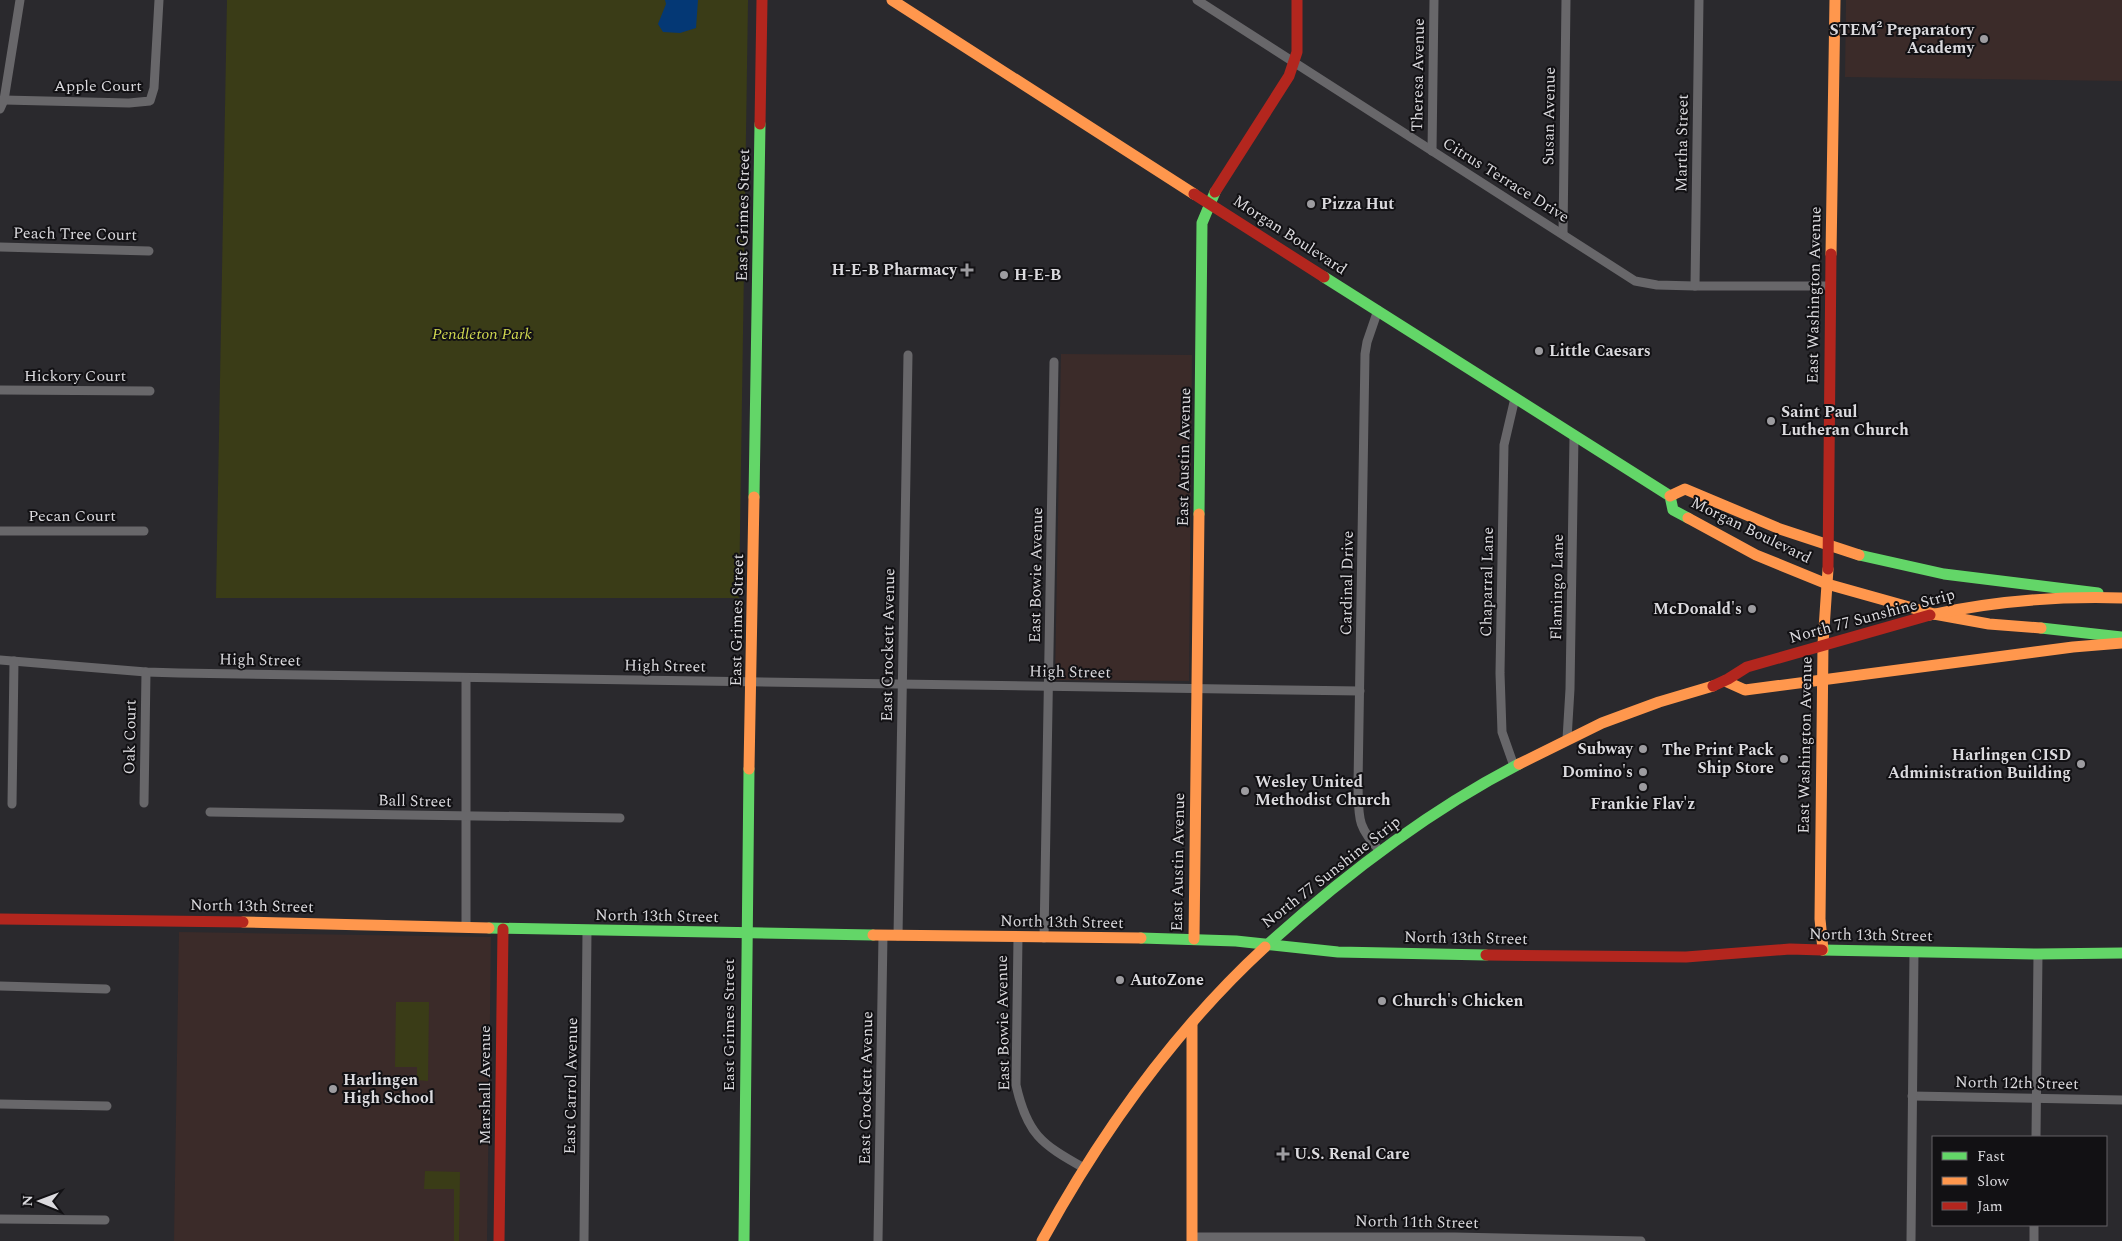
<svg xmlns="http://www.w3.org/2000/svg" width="2122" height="1241" viewBox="0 0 2122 1241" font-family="Spectral,serif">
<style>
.education{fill:#3b2b29}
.green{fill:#3a3c17}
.water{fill:#043875}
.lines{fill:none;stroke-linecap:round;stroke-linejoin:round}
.street{stroke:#68676a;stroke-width:9}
.fast{stroke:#63d668;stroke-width:11}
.slow{stroke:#ff974d;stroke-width:11}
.jam{stroke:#b3261e;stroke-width:11}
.poi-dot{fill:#9d9ca0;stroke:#121114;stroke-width:2}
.labels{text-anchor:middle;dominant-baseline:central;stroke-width:4;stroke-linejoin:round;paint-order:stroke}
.poi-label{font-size:16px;font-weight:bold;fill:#dbdade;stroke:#121114;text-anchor:start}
.street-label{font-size:16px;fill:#dbdade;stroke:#121114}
.park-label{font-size:16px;font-style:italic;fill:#cfd74f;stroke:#121114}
</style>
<rect width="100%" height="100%" fill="#2a292d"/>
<g class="education">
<path d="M1846 0H2122V81L1845 77Z"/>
<path d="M1061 354 1192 355 1189 681 1055 680Z"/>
<path d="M179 932 491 937 487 1241H174Z"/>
</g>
<g class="green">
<path d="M227 0H748L739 598H216Z"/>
<path d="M396 1002H429L428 1081 417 1080V1067H395Z"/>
<path d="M425 1171 460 1172 459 1241H454V1189H424Z"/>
</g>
<path class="water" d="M665 0H698L696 28 680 33 663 32 658 24 666 4Z"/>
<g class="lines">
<g class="street">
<path d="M1197 0 1635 281 1657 285 1695 286H1830"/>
<path d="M4 100 129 103 150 101 154 88 159 0"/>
<path d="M0 109 4 100 20 0"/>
<path d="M1432 151 1434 0"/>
<path d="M1563 233 1566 0"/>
<path d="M0 247 149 251"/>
<path d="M1695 286 1699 0"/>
<path d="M1378 310 1367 342 1365 354 1358 784C1359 818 1356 825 1380 851"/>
<path d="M0 390 150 391"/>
<path d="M0 531H144"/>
<path d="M0 660 146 672 179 673 1360 691"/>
<path d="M466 678V927"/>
<path d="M1567 739 1570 689 1574 436"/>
<path d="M1514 766 1502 732 1500 673 1504 445 1515 398"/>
<path d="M144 803 146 672"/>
<path d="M12 804 14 661"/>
<path d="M210 812 620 818"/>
<path d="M898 936 908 355"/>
<path d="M1018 937 1016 1085C1027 1134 1041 1144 1084 1168"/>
<path d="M1044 938 1054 362"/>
<path d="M0 986 106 989"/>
<path d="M1912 1096 2122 1100"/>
<path d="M0 1104 107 1106"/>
<path d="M2036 1137 2038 954"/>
<path d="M0 1219 105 1220"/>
<path d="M1192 1237H1455L1641 1241"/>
<path d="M584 1241 587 931"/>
<path d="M878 1241 883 935"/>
<path d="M1911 1241 1914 952"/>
<path d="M2034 1241V1225"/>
</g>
<g class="fast">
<path d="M1324 277 1670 496 1673 510 1688 518"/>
<path d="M754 497 760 124"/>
<path d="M1199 514 1202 223 1215 192"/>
<path d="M1859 555 1944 574 2098 593"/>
<path d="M2041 628 2122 637"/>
<path d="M489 928 873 935"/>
<path d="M1141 938 1236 941 1338 952 1486 955"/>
<path d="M1265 947C1342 877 1426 812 1519 764"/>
<path d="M1822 950 2038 954 2122 953"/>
<path d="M744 1241 749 769"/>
</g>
<g class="slow">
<path d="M892 0 1194 194"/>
<path d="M1831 254 1835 0"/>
<path d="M1670 496 1685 489 1780 529 1859 555"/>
<path d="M1688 518 1756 555 1827 584 1934 614 1989 624 2041 628"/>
<path d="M1930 615C1994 601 2057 596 2122 598"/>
<path d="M1725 681 1745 690 2073 647 2122 643"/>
<path d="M1519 764 1602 723 1659 702 1713 686"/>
<path d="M749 769 754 497"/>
<path d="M243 922 489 928"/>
<path d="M873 935 1141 938"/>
<path d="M1194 939 1199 514"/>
<path d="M1823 950 1820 919 1823 644 1828 569"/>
<path d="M1192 1024V1241"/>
<path d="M1042 1241C1101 1133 1174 1031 1265 947"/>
</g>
<g class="jam">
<path d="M760 124 762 0"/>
<path d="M1215 192 1289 76 1297 52V0"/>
<path d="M1194 194 1324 277"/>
<path d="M1828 569 1831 254"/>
<path d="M1713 686 1728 679 1747 667 1930 615"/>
<path d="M0 919 243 922"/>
<path d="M1486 955 1686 957 1790 949 1822 950"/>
<path d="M499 1241 503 929"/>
</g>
</g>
<g class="poi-dot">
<circle cx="1984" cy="39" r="5"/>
<circle cx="1311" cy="204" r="5"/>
<path d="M964.5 262.5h5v5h5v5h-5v5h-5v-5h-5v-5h5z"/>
<circle cx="1004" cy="275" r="5"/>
<circle cx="1539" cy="351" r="5"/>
<circle cx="1771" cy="421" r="5"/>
<circle cx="1752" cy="609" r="5"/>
<circle cx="1643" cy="749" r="5"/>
<circle cx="1784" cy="759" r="5"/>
<circle cx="2081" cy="764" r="5"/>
<circle cx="1643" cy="772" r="5"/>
<circle cx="1643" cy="787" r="5"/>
<circle cx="1245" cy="791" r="5"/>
<circle cx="1120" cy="980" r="5"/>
<circle cx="1382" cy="1001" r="5"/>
<circle cx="333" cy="1089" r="5"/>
<path d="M1280.5 1146.5h5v5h5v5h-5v5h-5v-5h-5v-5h5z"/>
</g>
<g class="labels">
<g class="poi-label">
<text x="1974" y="30" text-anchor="end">STEM² Preparatory<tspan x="1974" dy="18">Academy</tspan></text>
<text x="1321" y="204">Pizza Hut</text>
<text x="957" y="270" text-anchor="end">H-E-B Pharmacy</text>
<text x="1014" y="275">H-E-B</text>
<text x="1549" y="351">Little Caesars</text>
<text x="1781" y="412">Saint Paul<tspan x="1781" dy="18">Lutheran Church</tspan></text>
<text x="1742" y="609" text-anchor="end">McDonald's</text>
<text x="1633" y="749" text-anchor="end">Subway</text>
<text x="1774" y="750" text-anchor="end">The Print Pack<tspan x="1774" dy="18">Ship Store</tspan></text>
<text x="2071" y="755" text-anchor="end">Harlingen CISD<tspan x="2071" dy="18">Administration Building</tspan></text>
<text x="1633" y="772" text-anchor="end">Domino's</text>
<text x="1255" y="782">Wesley United<tspan x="1255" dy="18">Methodist Church</tspan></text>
<text x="1643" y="804" text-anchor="middle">Frankie Flav'z</text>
<text x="1130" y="980">AutoZone</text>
<text x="1392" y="1001">Church's Chicken</text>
<text x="343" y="1080">Harlingen<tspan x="343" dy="18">High School</tspan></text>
<text x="1294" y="1154">U.S. Renal Care</text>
</g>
<g class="street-label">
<text transform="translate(1418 75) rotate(-89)">Theresa Avenue</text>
<text x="98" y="86">Apple Court</text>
<text transform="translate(1549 116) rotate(-89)">Susan Avenue</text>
<text transform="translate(1682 143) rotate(-89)">Martha Street</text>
<text transform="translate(1506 180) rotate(32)">Citrus Terrace Drive</text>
<text transform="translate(743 215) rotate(-89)">East Grimes Street</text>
<text transform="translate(75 234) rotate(1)">Peach Tree Court</text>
<text transform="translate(1290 235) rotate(33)">Morgan Boulevard</text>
<text transform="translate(1814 295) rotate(-89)">East Washington Avenue</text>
<text x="75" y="376">Hickory Court</text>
<text transform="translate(1184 457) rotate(-89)">East Austin Avenue</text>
<text x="72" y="516">Pecan Court</text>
<text transform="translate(1751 530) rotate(26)">Morgan Boulevard</text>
<text transform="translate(1036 575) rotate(-89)">East Bowie Avenue</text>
<text transform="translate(1487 582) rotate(-89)">Chaparral Lane</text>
<text transform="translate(1347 583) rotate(-89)">Cardinal Drive</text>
<text transform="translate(1557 587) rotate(-89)">Flamingo Lane</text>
<text transform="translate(1872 616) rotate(-15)">North 77 Sunshine Strip</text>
<text transform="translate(737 620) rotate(-89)">East Grimes Street</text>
<text transform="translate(888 645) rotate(-89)">East Crockett Avenue</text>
<text transform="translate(260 660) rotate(1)">High Street</text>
<text transform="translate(665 666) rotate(1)">High Street</text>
<text transform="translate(1070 672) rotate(1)">High Street</text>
<text transform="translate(130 737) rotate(-89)">Oak Court</text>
<text transform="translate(1805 745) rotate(-89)">East Washington Avenue</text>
<text transform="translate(415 801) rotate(1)">Ball Street</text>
<text transform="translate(1178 862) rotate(-89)">East Austin Avenue</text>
<text transform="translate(1331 872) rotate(-38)">North 77 Sunshine Strip</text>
<text transform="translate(252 906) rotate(1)">North 13th Street</text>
<text transform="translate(657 916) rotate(1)">North 13th Street</text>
<text transform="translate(1062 922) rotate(1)">North 13th Street</text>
<text transform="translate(1871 935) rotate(1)">North 13th Street</text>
<text transform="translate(1466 938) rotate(1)">North 13th Street</text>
<text transform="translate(1003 1023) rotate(-91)">East Bowie Avenue</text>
<text transform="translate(729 1025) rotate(-90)">East Grimes Street</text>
<text transform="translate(2017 1083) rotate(1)">North 12th Street</text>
<text transform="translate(485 1085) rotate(-90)">Marshall Avenue</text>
<text transform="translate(571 1086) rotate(-89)">East Carrol Avenue</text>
<text transform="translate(866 1088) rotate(-89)">East Crockett Avenue</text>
<text transform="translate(1417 1222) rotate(1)">North 11th Street</text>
</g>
<g class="park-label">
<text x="482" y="334">Pendleton Park</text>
</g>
</g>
<rect x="1932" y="1136" width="175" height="90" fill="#121114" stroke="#626165"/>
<rect x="1942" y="1152" width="25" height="8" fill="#63d668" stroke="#626165"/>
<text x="1977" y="1161" font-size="15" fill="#dbdade">Fast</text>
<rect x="1942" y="1177" width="25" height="8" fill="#ff974d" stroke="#626165"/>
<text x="1977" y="1186" font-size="15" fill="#dbdade">Slow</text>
<rect x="1942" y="1202" width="25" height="8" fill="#b3261e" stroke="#626165"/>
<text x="1977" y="1211" font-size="15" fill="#dbdade">Jam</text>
<g transform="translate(40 1201) rotate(271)" stroke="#121114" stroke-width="4" paint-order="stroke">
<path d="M0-4L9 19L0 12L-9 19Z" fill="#dbdade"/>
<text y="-8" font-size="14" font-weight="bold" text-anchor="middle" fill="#dbdade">N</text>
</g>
</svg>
